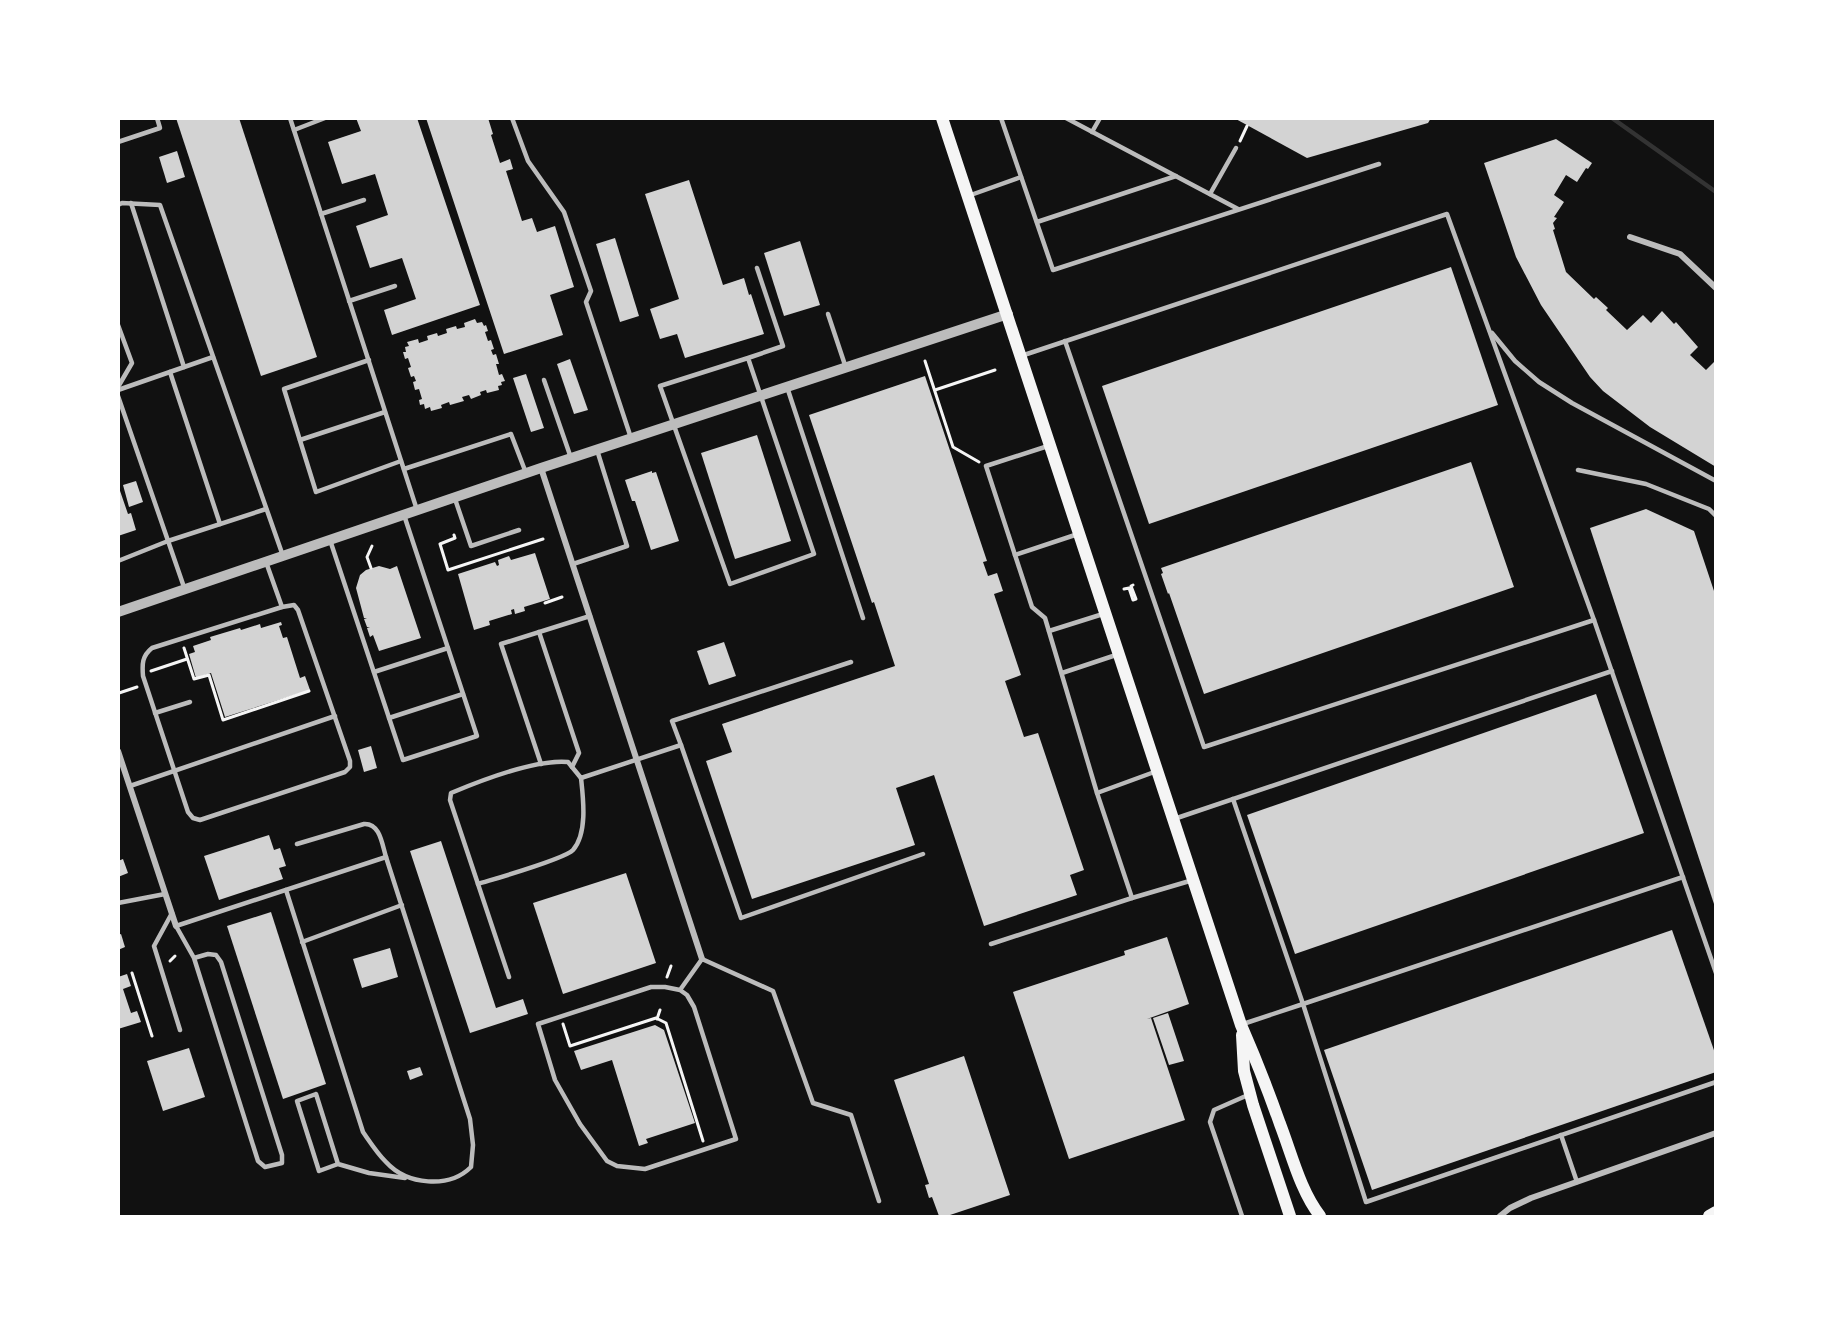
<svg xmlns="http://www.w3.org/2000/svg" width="1834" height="1335" viewBox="0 0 1834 1335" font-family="Poppins,sans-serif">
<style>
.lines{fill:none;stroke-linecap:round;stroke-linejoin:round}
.stream{stroke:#333;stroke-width:4.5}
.building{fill:#d3d3d3}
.path{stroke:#f5f5f5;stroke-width:3}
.service{stroke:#bcbcbc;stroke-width:4.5}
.minor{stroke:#bcbcbc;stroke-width:6}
.tertiary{stroke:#bcbcbc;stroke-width:10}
.secondary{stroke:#f5f5f5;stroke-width:12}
</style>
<rect width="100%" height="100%" fill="#111"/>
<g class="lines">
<path class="stream" d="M1612 118 1716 192"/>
</g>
<g class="building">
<path d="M176 118H239L317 357 261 376Z"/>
<path d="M356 118H417L480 305 392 335 384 310 416 299 402 258 370 268 356 226 388 215 375 174 342 184 328 142 361 131Z"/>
<path d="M426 118H488L493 134 491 135 500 163 510 159 513 169 506 171 522 221 532 218 537 232 555 226 574 287 550 295 563 335 504 354Z"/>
<path d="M1234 118H1431L1428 123 1307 158Z"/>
<path d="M1556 139 1592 163 1588 169 1586 168 1577 182 1566 175 1554 195 1564 202 1554 217 1557 218 1553 223 1555 229 1553 230 1566 272 1594 299 1596 297 1608 308 1606 310 1627 330 1643 315 1651 323 1662 311 1674 324 1676 322 1698 347 1690 355 1706 370 1714 362 1716 364V467L1650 427 1603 391 1590 377 1541 305 1516 257 1484 163Z"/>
<path d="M177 151 185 177 167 183 159 157Z"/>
<path d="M689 180 723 285 744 278 749 295 751 294 764 334 685 358 677 334 660 339 650 309 679 299 645 194Z"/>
<path d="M615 238 639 316 620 322 596 244Z"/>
<path d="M800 241 820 305 784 316 764 253Z"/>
<path d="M1451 267 1498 405 1149 524 1102 386Z"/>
<path d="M475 319 477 323 482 322 484 326 486 325 488 331 485 332 488 341 491 340 494 349 491 350 493 355 496 354 499 364H496L499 375 502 374 505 381 501 382 502 385 498 386 499 390 487 393 486 390 480 392 481 395 471 399 469 395 462 397 464 401 450 405 449 402 441 405 442 408 431 411 430 407 425 409 424 404 420 405 419 400 422 399 419 389 415 390 413 382 416 381 414 376 411 377 408 368 411 367 408 358 405 359 403 352H406L405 347 409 346 407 342 418 339 419 343 428 340 427 336 437 333 438 336 447 333 446 329 456 326 457 329 465 327 464 323Z"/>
<path d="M570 359 588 410 574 414 557 364Z"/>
<path d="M526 374 544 428 531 432 513 378Z"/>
<path d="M925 376 987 561 983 562 988 576 997 573 1003 591 994 594 1021 675 1005 681 1024 737 1038 733 1084 870 1070 875 1077 895 984 926 934 775 896 788 915 845 752 899 706 761 732 752 722 724 895 666 874 602 872 603 809 415Z"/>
<path d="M757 435 791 541 735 559 701 453Z"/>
<path d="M1471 462 1514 587 1204 694 1169 593 1168 594 1161 574 1163 573 1161 568Z"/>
<path d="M652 471V473L656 472 679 541 651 550 635 501H632L625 480Z"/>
<path d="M136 481 143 502 129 507 123 485Z"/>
<path d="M118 485 128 514 131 513 136 530 118 536Z"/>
<path d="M1646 509 1694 531 1716 597V910L1590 528Z"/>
<path d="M535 553 550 599 524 607 525 611 515 614 514 609 511 610 512 614 489 621 490 625 474 630 458 574 495 562 497 566 499 565 498 560 509 556 511 560Z"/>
<path d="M379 566 390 569 397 566 421 638 379 651 373 635 370 637 367 628H370L367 627 364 619 367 618H364L356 588 360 575 366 570Z"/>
<path d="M281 622 282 625 279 626 283 638 287 637 300 678 305 676 310 690 225 717 211 673 196 678 189 654 195 652 193 646 211 640 210 637 240 628 241 630 260 624 261 628Z"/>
<path d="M724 642 736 676 709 685 697 651Z"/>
<path d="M1596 694 1644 833 1295 954 1247 815Z"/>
<path d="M371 746 377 768 364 772 358 750Z"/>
<path d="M269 835 274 850 280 848 286 866 279 868 283 879 219 900 204 856Z"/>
<path d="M441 841 496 1008 523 999 528 1014 470 1033 410 851Z"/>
<path d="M123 859 128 873 118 877V861Z"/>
<path d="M626 873 656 963 563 994 533 903Z"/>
<path d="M271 912 326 1084 283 1099 227 926Z"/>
<path d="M1672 930 1716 1056V1072L1372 1190 1324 1050Z"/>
<path d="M121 934 125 947 118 950V935Z"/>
<path d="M1167 937 1189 1004 1147 1019 1151 1018 1185 1120 1069 1159 1013 992 1125 955 1124 951Z"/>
<path d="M390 948 398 977 362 988 353 959Z"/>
<path d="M127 974 131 986 123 989 131 1013 137 1011 141 1022 118 1029V977Z"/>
<path d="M1168 1013 1184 1061 1169 1065 1153 1018Z"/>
<path d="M655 1025 664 1030 695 1123 646 1139 648 1143 639 1146 612 1060 581 1070 574 1051Z"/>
<path d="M189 1048 205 1097 163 1111 147 1061Z"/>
<path d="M964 1056 1010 1195 947 1216H939L932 1197 929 1198 925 1185 929 1184 894 1080Z"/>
<path d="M420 1067 423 1075 410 1080 407 1071Z"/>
</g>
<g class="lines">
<g class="path">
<path d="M1240 141 1247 126"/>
<path d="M925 361 953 447 979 462"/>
<path d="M935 390 995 370"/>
<path d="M454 535 455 538 440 544 448 570 543 539"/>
<path d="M371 568 367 557 372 546"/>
<path d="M1124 589 1129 588 1133 600 1136 599 1131 586 1133 585"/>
<path d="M545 603 562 597"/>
<path d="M184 648 194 679 209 675 223 720 309 691"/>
<path d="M151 671 187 659"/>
<path d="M119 693 137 687"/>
<path d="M170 961 175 956"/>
<path d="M132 973 152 1036"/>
<path d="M667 977 671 966"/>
<path d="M657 1019 660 1010"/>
<path d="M563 1024 570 1046 656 1018 666 1023 703 1141"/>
</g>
<g class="service">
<path d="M290 118 417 510"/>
<path d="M512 118 528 161 564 212 591 291 586 302 631 438"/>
<path d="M1001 118 1053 270 1379 164"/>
<path d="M1066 118 1238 209"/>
<path d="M294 130 325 118"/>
<path d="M1092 132 1100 118"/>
<path d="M118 142 160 128 157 118"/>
<path d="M1210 194 1236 148"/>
<path d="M968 196 1021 177"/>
<path d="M131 203 184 367"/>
<path d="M118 205 122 203 160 205 283 556"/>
<path d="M321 214 364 200"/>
<path d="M1037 222 1176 176"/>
<path d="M349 301 395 286"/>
<path d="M828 314 846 368"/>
<path d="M118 325 132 363 118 387"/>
<path d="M1492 333 1515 361 1539 382 1572 403 1716 481"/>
<path d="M1065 341 1204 747 1594 620"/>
<path d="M1021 356 1447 214 1594 620 1716 973"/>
<path d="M748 358 660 386 730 584 814 554 748 358 783 346 757 268"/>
<path d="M369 360 284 389 316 492 401 461"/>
<path d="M170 372 220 524"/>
<path d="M544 380 571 458"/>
<path d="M787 387 863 618"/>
<path d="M118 390 213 357"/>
<path d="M118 396 185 590"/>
<path d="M300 440 385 412"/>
<path d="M1048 446 986 466 1015 555 1078 534"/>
<path d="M404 469 511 434 526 473"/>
<path d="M1578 470 1646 484 1709 509 1716 516"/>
<path d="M455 499 471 546 519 530"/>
<path d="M330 540 403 760 477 736 404 515"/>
<path d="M118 561 168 541 266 509"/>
<path d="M266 562 282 607"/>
<path d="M573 564 627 546 597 450"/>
<path d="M294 605 298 610 350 761V767L345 772 200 820 193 818 188 812 143 676C142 664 142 656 152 648L282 607Z"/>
<path d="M1049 631 1103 614"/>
<path d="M539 632 579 753 572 767"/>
<path d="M374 672 448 648"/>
<path d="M1062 673 1119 654"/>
<path d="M155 713 190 702"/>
<path d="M389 718 463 694"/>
<path d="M681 745 741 918 923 854"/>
<path d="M541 764 501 644 590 616"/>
<path d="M130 786 335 716"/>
<path d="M1097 793 1157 771"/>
<path d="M1233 799 1303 1004 1243 1024"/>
<path d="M1174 819 1612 671"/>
<path d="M1683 877 1303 1004 1366 1202 1716 1082"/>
<path d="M478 884C494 879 565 859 573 850 588 833 583 797 581 778"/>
<path d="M286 890 363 1132C370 1142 377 1153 386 1162 407 1185 449 1189 471 1167L473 1145 470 1119 386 857"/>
<path d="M1132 898 1193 880"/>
<path d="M118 903 165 894"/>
<path d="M172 913 154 946 180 1030"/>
<path d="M302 942 402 905"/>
<path d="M991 944 1132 898 1097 793 1045 618 1032 607 1015 555"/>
<path d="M194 958 208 954 216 955 221 962 282 1155V1163L265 1167 258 1161 194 958 176 926 386 857C382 844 380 823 364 824L297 844"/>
<path d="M509 977 450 800 451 793C482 780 535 759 568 762L581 778 681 745 672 721 851 662"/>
<path d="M680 990 687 995 694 1007 736 1139 645 1169 617 1166 607 1161 580 1124 555 1080 538 1024 651 987H665L680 990 702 959 773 991 813 1103 851 1115 879 1201"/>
<path d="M1561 1135 1577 1182"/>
<path d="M338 1164 316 1094 297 1101 319 1171 338 1164 369 1173 405 1178"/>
<path d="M1242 1216 1210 1122 1214 1110 1248 1095"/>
</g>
<g class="minor">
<path d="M1630 237 1680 254 1716 288"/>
<path d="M541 468 702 959"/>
<path d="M118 751 176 926"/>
<path d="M1500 1216 1510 1208 1531 1198 1716 1133"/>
</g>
<path class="tertiary" d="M118 612 541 468 1008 314"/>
<g class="secondary">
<path d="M942 118 1241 1025C1255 1057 1268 1090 1280 1124 1292 1155 1300 1190 1320 1216"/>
<path d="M1242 1035 1244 1071 1253 1105 1290 1216"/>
<path d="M1709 1216 1716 1212"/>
</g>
</g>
<rect width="1834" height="1335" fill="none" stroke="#ffffff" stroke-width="240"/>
</svg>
